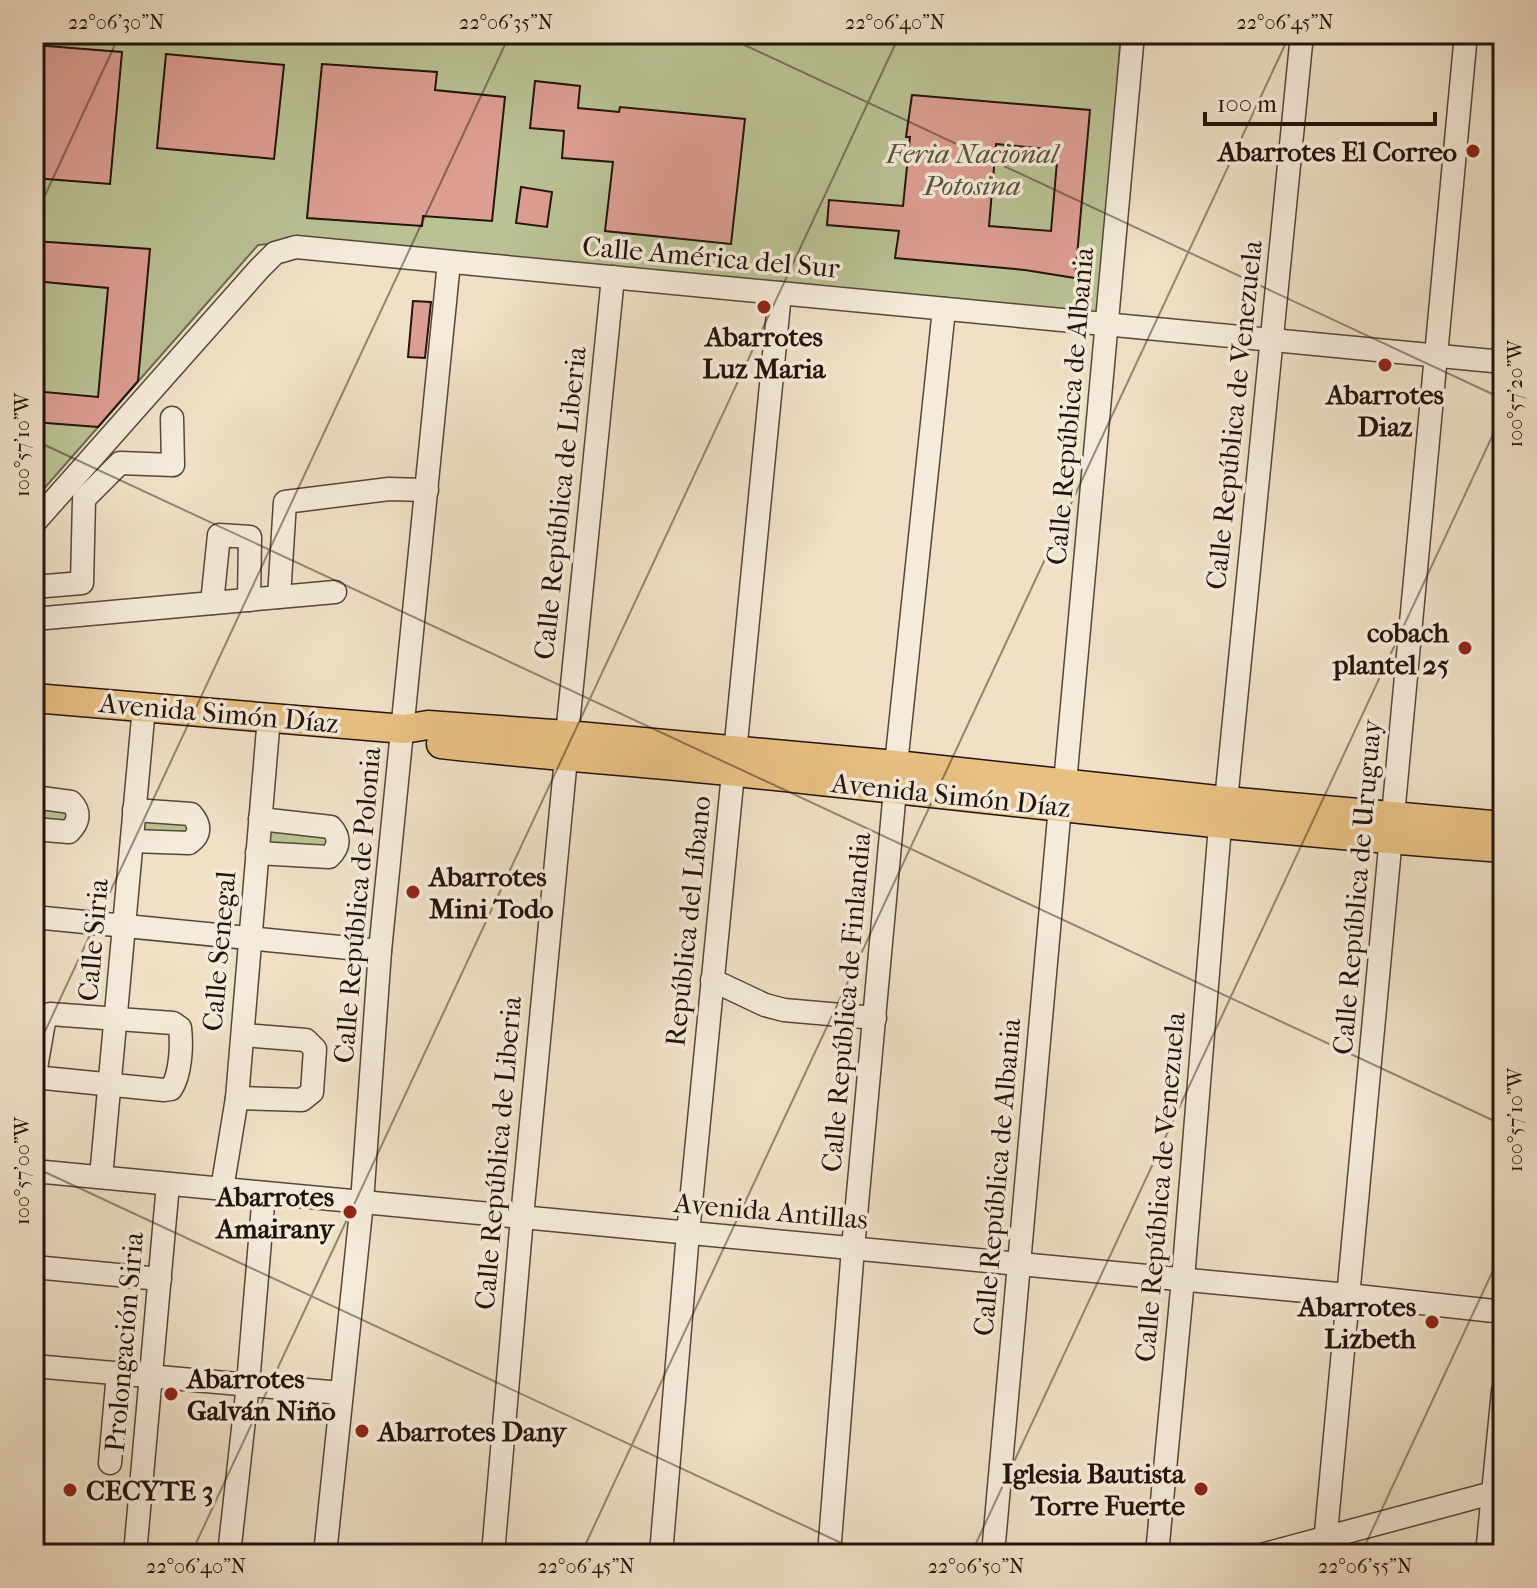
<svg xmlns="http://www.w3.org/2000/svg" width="1537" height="1588" viewBox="0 0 1537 1588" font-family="'IM FELL French Canon',serif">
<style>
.green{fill:#bac294;stroke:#6e6a50;stroke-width:2}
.building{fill:#dd9e93;stroke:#23130b;stroke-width:2;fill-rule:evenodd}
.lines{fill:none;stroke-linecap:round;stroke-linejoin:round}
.minor-casing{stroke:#56463a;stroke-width:25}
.major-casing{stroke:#23130b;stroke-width:31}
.minor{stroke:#f5ebda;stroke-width:22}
.major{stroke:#e8c083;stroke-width:28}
.ticks{fill:none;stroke:#23130b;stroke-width:2;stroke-opacity:0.45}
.poi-dot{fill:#8f2418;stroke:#f5ebda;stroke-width:3}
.labels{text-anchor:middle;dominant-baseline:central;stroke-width:7;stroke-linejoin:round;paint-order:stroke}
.poi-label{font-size:28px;font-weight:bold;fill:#23130b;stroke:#f5ebda;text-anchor:end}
.park-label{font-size:28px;font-style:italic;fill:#58503b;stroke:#f5ebda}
.street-label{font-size:28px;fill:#23130b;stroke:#f5ebda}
.neatline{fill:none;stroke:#23130b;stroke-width:3}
.ticks-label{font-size:20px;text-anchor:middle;fill:#23130b}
</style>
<rect width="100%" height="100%" fill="#efe0c6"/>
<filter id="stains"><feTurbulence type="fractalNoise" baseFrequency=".0025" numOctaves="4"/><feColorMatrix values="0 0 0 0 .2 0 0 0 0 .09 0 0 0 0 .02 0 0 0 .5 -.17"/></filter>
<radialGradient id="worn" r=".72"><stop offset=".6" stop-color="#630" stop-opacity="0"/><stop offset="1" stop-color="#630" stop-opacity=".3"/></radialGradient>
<g class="green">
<path d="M34 34H1121L1099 317 296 241 258 245 34 500Z"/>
<path d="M34 806 70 810 65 831 34 828Z"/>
<path d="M144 815 197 819 194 840 142 835Z"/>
<path d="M270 826 330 831V851L267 848Z"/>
</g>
<g class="building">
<path d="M34 45 122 52 110 184 34 178Z"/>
<path d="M166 54 284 65 274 159 157 148Z"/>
<path d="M322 64 437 72 435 90 505 97 492 221 423 216 422 226 307 218Z"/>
<path d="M535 81 580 86 578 108 619 112 620 107 745 119 731 244 605 231 613 162 562 158 564 131 530 128Z"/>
<path d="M912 95 1090 110 1075 278 1025 270 895 258 899 231 827 225 829 200 903 206 910 137H906ZM996 144 1058 150 1051 231 989 226Z"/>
<path d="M521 187 552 192 547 227 516 223Z"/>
<path d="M34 241 150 249 138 381 98 427 34 422V391L98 397 108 288 34 281Z"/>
<path d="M413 301 431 302 425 358 408 357Z"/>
</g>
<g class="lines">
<g class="minor-casing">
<g id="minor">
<path d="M34 523 259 269 275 253 296 247 1503 362"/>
<path d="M34 587 82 583 84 499 120 463 173 465 172 418"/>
<path d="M279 597 285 502 389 489 427 490"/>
<path d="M212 603 219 535 250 537 249 600"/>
<path d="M34 619 335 592"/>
<path d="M567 735 613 277"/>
<path d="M896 765 944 309"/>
<path d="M1065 783 1133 34"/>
<path d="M34 797 71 802C81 812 79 822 69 832L34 829"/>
<path d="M1226 801 1302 34"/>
<path d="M132 841 189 843C201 835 201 825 191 814L134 810"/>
<path d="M257 853 329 857C340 847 340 837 331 827L260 819"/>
<path d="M34 917 380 951"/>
<path d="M712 980 765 1005 784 1010 875 1018"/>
<path d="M50 1014 173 1023 180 1028C182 1045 181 1074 171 1089L164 1090 44 1078 38 1074 36 1068 45 1016Z"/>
<path d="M237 1098 302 1100 312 1092 315 1049 306 1040 243 1035"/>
<path d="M34 1171 1348 1295 1503 1312"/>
<path d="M101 1177 144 707"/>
<path d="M222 1189 237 1098 269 717"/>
<path d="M34 1267 160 1279"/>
<path d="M34 1366 341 1393"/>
<path d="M110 1463 118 1373"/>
<path d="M135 1554 168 1184"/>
<path d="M229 1554 248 1384 264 1193"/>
<path d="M325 1554 362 1202 380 951 449 262"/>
<path d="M493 1554 522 1217 566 758"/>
<path d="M661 1554 688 1233 780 293"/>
<path d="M829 1554 853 1248 895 790"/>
<path d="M993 1554 1060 806"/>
<path d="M1157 1554 1183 1279 1220 826"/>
<path d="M1265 1554 1503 1490"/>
<path d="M1324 1554 1466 34"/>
<path d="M1487 1554 1503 1391"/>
</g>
</g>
<g class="major-casing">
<g id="major">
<path d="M34 698 404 729 428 725 567 735 896 765 1226 801 1503 826"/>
<path d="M441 744C539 755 638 762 737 772 992 799 1247 830 1503 848"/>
</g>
</g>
<use href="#minor" class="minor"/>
<use href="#major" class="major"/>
</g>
<path class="ticks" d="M721 34 1503 399M34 219 120 34M34 440 1503 1125M34 1055 510 34M34 1167 865 1554M191 1554 900 34M581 1554 1290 34M971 1554 1503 413M1361 1554 1503 1249"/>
<g class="poi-dot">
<circle cx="1473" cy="151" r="8"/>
<circle cx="764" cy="307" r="8"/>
<circle cx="1385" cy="365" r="8"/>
<circle cx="1465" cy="648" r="8"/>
<circle cx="413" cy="892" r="8"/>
<circle cx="350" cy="1212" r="8"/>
<circle cx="1432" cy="1322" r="8"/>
<circle cx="171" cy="1394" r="8"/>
<circle cx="362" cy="1431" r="8"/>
<circle cx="1201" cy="1489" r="8"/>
<circle cx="70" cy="1490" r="8"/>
</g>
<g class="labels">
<g class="poi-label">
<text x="1457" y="151">Abarrotes El Correo</text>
<text x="764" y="336" text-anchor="middle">Abarrotes<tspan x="764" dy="32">Luz Maria</tspan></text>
<text x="1385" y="394" text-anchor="middle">Abarrotes<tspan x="1385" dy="32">Diaz</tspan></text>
<text x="1449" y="632">cobach<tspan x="1449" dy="32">plantel 25</tspan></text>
<text x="429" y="876" text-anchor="start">Abarrotes<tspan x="429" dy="32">Mini Todo</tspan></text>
<text x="334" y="1196">Abarrotes<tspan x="334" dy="32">Amairany</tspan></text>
<text x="1416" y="1306">Abarrotes<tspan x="1416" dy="32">Lizbeth</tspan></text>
<text x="187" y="1378" text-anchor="start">Abarrotes<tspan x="187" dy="32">Galván Niño</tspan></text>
<text x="378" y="1431" text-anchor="start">Abarrotes Dany</text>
<text x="1185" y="1473">Iglesia Bautista<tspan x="1185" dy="32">Torre Fuerte</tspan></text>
<text x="86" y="1490" text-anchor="start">CECYTE 3</text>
</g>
<g class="park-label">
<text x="972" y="153">Feria Nacional<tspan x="972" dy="32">Potosina</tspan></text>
</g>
<g class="street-label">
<text transform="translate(711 257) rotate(5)">Calle América del Sur</text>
<text transform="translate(1070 406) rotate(-85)">Calle República de Albania</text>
<text transform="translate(1234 415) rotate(-84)">Calle República de Venezuela</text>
<text transform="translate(560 503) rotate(-84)">Calle República de Liberia</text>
<text transform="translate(219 713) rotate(5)">Avenida Simón Díaz</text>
<text transform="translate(951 795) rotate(6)">Avenida Simón Díaz</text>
<text transform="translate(1357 887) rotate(-85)">Calle República de Uruguay</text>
<text transform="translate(357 905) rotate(-85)">Calle República de Polonia</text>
<text transform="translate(688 921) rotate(-84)">República del Líbano</text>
<text transform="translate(93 940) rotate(-85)">Calle Siria</text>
<text transform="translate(219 951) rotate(-85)">Calle Senegal</text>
<text transform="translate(846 1002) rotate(-85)">Calle República de Finlandia</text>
<text transform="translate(498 1153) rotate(-85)">Calle República de Liberia</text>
<text transform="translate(997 1177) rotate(-85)">Calle República de Albania</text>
<text transform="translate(1160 1187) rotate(-85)">Calle República de Venezuela</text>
<text transform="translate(771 1211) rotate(5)">Avenida Antillas</text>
<text transform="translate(124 1342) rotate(-85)">Prolongación Siria</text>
</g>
</g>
<rect width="1537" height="1588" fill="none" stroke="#efe0c6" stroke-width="88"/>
<path d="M1205 112v12h230v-12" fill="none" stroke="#23130b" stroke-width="4"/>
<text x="1217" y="112" font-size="24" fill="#23130b" stroke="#f5ebda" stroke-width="6" paint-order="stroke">100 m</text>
<rect x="44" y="44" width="1449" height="1500" class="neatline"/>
<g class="ticks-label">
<text x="116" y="29">22°06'30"N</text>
<text x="506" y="29">22°06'35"N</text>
<text x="895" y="29">22°06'40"N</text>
<text x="1285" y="29">22°06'45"N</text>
<text transform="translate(1515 394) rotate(-90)" y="7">100°57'20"W</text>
<text transform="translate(22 445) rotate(-90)" y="7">100°57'10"W</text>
<text transform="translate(1515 1120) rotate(-90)" y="7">100°57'10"W</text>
<text transform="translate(22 1171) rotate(-90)" y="7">100°57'00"W</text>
<text x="196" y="1573">22°06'40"N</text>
<text x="586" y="1573">22°06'45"N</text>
<text x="976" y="1573">22°06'50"N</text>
<text x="1365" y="1573">22°06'55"N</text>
</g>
<rect width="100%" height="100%" filter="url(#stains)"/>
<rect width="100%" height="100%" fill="url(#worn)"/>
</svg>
